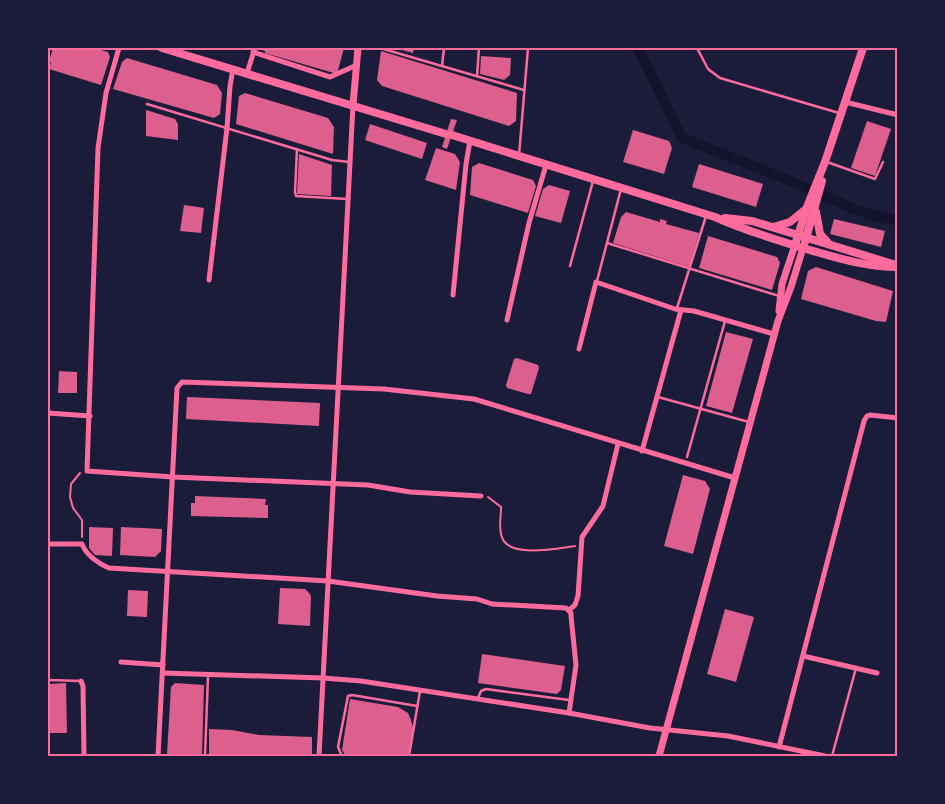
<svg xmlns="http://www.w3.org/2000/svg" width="945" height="804" viewBox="0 0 945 804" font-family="'Source Sans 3',sans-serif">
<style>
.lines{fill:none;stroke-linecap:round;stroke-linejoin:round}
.canal{stroke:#12122b;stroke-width:10}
.building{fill:#dd5f8e}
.path{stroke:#ff6b9d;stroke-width:2}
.service{stroke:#ff6b9d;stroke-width:2.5}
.minor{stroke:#ff6b9d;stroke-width:5}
.tertiary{stroke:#ff6b9d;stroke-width:7}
.secondary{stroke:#ff6b9d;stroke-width:8}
.neatline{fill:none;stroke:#ff6b9d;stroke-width:2}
</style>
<rect width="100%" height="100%" fill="#1b1b3a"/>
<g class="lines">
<path class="canal" d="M638 48 682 138C722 154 761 168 800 185 829 197 866 218 898 220"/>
</g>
<g class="building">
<path d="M53 48H94L108 52 110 57 101 85 49 69 51 62 49 61Z"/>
<path d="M258 48H344L337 74 265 53V51L258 49Z"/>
<path d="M395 48H414L413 53Z"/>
<path d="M381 51 517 93 516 121 509 126 382 86 377 80Z"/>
<path d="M481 56 511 58 510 75 504 80 480 74Z"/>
<path d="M127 58 217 85 222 93 220 114 214 118 113 89 122 62Z"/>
<path d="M245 93 328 118 334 127 333 154 236 124 239 96Z"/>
<path d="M146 110 175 119 178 124V140L146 136Z"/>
<path d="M451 119 457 120 447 149 442 147Z"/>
<path d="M867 121 891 129 875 176 851 168Z"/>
<path d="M370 124 427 143 422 159 365 140Z"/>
<path d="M633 130 669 141 672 148 664 174 623 162Z"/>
<path d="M436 148 455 154 460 162 456 190 425 180Z"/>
<path d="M299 154 332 165 331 196 297 194Z"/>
<path d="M479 163 533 180 536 186 528 213 470 195 472 167Z"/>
<path d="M699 164 763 184 756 207 692 187Z"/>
<path d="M549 185 570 191 561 223 535 216 543 189Z"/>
<path d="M184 205 204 208 201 233 180 231Z"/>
<path d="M626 212 660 222V219L667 221 666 224 699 233 689 267 613 243 621 217Z"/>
<path d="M834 219 885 231 881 247 830 234Z"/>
<path d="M708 236 777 257 780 263 772 290 699 268Z"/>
<path d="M816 267 893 291 886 322 876 321 801 299 808 271Z"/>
<path d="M726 332 753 339 732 413 706 406Z"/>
<path d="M517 358 538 365 539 368 531 394H528L507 388 506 385 514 359Z"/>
<path d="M59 371 77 372V393H58Z"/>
<path d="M187 397 320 403 319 426 186 419Z"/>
<path d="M683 475 705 481 710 489 693 554 664 546Z"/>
<path d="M195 496 266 499 265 505H268V518L191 516V503H195Z"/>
<path d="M89 527 113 528 112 556 95 555 89 548Z"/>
<path d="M121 527 162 529 161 551 155 557 120 555Z"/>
<path d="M280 588 305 589 309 593 311 596 310 626 278 624Z"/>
<path d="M128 590 148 591 147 617 127 616Z"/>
<path d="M725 609 754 617 736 682 707 674Z"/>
<path d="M482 654 565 666 561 690 557 694 478 683Z"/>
<path d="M66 683 67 733H48V684Z"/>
<path d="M175 683 204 685 202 756H170L167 754 171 687Z"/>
<path d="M350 699 398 707 408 713 411 720 413 728 408 756H346L342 750Z"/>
<path d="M209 729 232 730 259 735 312 737V756H209Z"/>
</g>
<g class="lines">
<g class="path">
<path d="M80 473 71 484 70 497 73 508 82 520V537"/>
<path d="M488 497 501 507C501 516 499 526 501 534 505 560 558 548 575 546"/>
</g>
<g class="service">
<path d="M380 48 524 90"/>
<path d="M697 48 708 69 720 78 839 113"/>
<path d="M442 66 444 48"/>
<path d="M477 76 479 48"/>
<path d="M147 104 332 160 349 162"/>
<path d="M297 149 295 192 296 196 347 199"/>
<path d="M519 155 528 48"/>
<path d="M827 162 875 179 883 162"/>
<path d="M607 243 779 296"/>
<path d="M570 266 593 181"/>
<path d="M597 281 621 189"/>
<path d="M677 308 706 216"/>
<path d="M658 397 749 422"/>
<path d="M687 457 725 321"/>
<path d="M48 680 81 681"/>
<path d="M478 698 481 691 486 689 569 700"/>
<path d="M205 756 208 676"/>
<path d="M342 756 338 747 348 696 352 695 417 706"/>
<path d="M409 756 420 691"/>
<path d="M832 756 856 668"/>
</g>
<g class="minor">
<path d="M119 48 106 93 98 148 87 471 173 477 368 485 410 492 481 496"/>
<path d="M253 52 330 77 357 65"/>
<path d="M247 73 255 48"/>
<path d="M845 102 898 115"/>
<path d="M209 280 227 128 230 86 233 69"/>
<path d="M453 295 466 164 470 141"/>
<path d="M507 320 529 223 546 165"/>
<path d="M579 349 596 282 675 309 694 311 774 334"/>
<path d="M48 413 90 416"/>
<path d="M642 451 681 310"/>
<path d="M48 544H82C86 555 99 564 109 568L328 581 437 596 477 599 492 604 566 608 571 613V616L576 665 569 713"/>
<path d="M569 610 575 605 578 596 582 537 603 506 618 444"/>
<path d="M803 656 877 673"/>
<path d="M121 662 163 665"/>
<path d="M163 673 323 678 361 681 569 713 650 728 728 736 825 756"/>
<path d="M81 681 83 686 84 756"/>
<path d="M779 747 864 421 867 416 870 415 898 418"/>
<path d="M158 756 177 388 182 382 384 389 474 399 735 478"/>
<path d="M319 756 353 105"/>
</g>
<g class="tertiary">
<path d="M353 105 358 48"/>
<path d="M779 311 782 284 795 245"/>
<path d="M659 756 778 321 791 287 803 248"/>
</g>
<g class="secondary">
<path d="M162 48 446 134"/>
<path d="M452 135 715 217C744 230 773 239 803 248 834 257 865 267 898 267"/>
<path d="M816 212 820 234 829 244"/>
<path d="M725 218 752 221 896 265"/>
<path d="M773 227 790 222 806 209"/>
<path d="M805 242 822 181"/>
<path d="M795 245 807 207 825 162 863 48"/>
</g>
</g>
<rect width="945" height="804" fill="none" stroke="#1b1b3a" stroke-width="98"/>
<rect x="49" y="49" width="847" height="706" class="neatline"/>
</svg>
